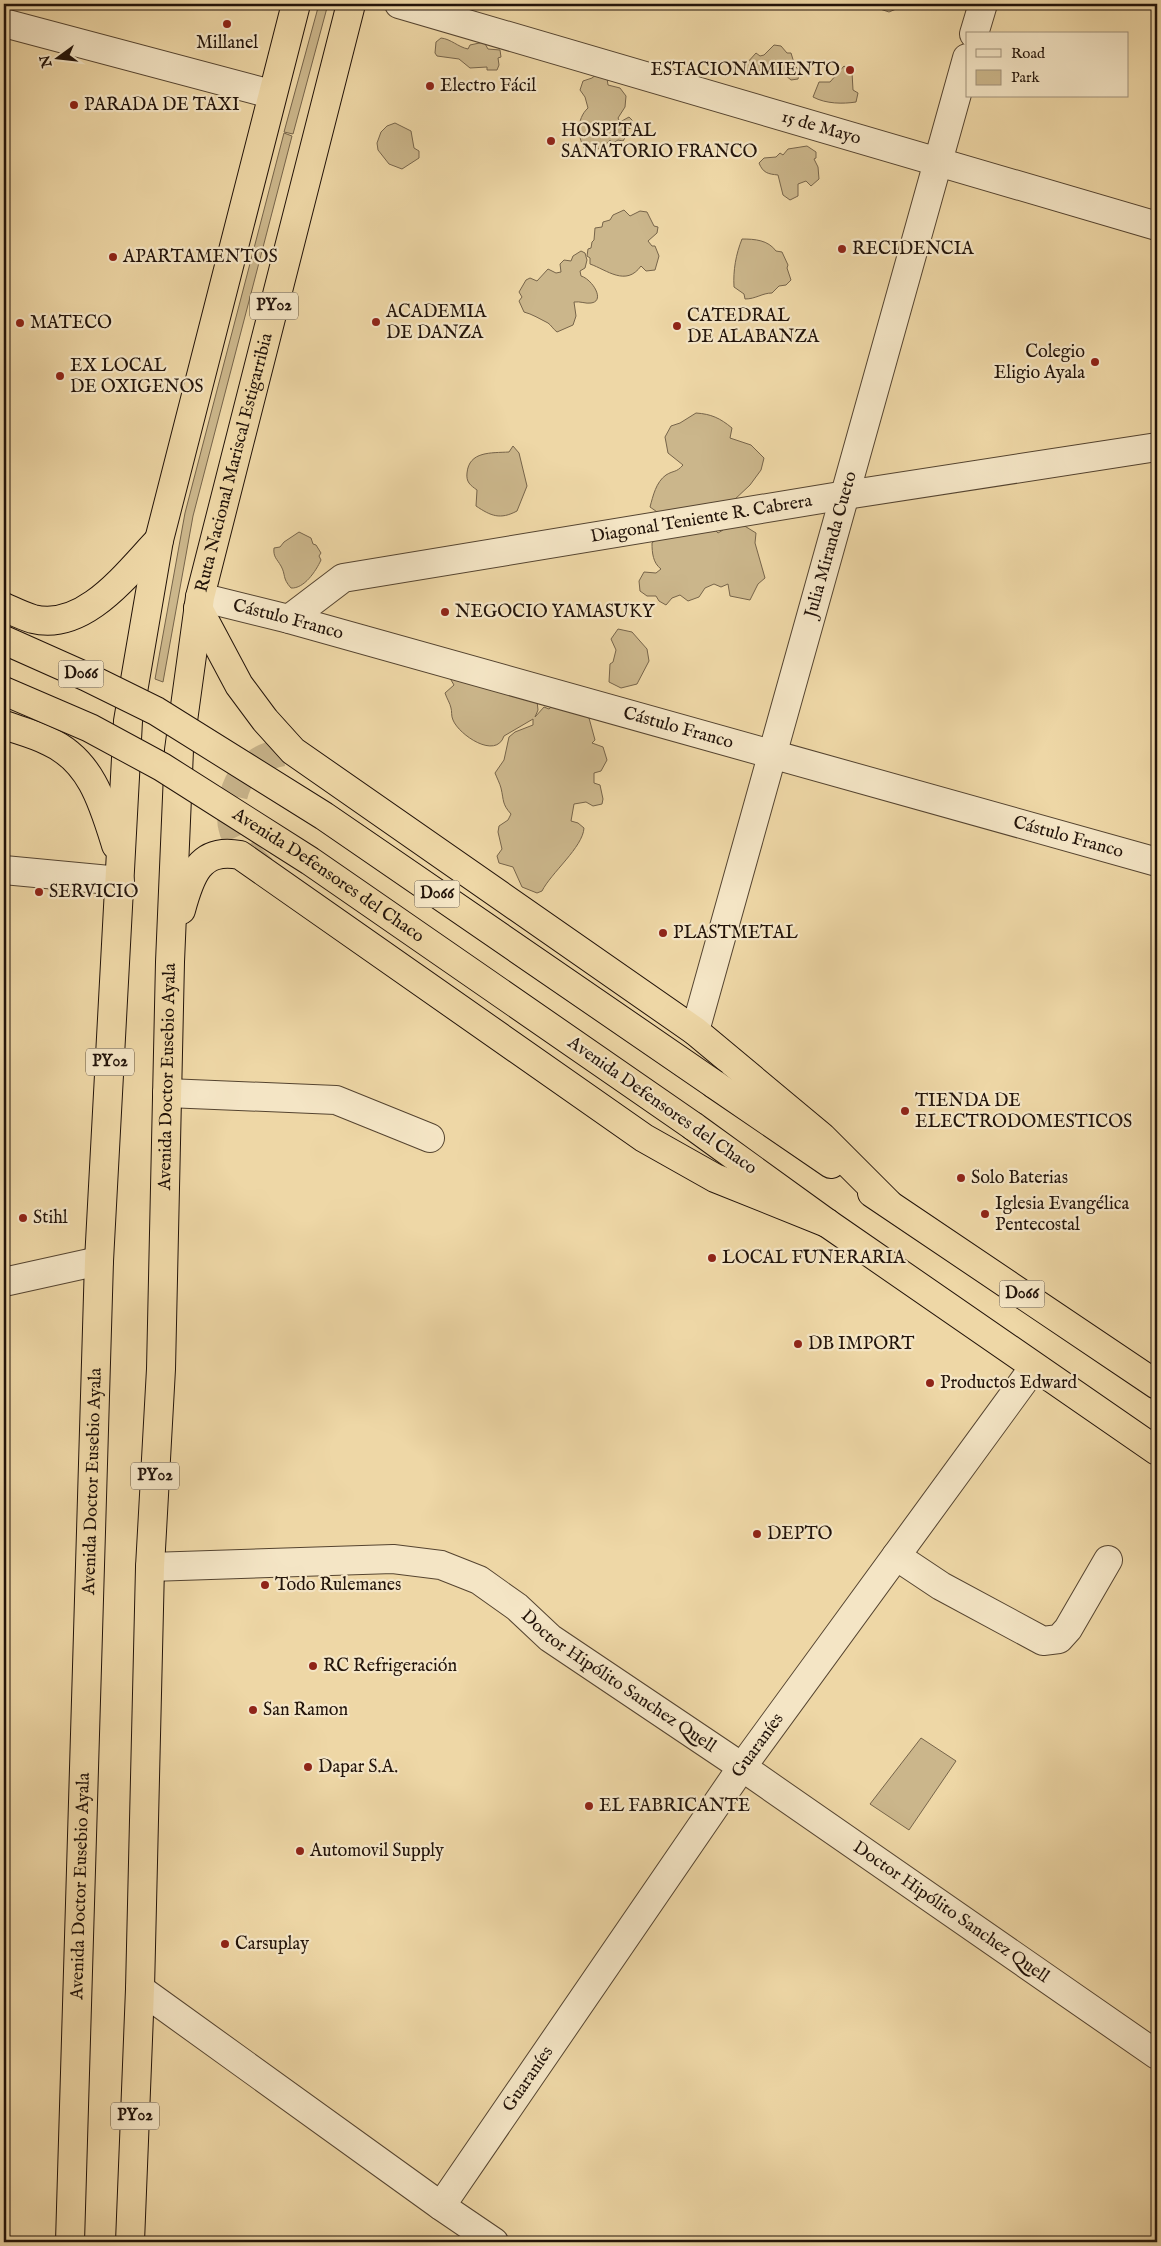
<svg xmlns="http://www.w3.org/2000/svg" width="1161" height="2246" viewBox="0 0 1161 2246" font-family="'IM FELL English',serif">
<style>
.green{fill:#cbb68b;stroke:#76644a}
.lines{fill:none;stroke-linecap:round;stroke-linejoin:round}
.highway-tunnel{stroke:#c5b087;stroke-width:28;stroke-dasharray:28 14;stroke-linecap:butt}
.minor-casing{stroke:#554430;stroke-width:30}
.highway-casing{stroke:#221309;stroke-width:30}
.minor{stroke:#f4e5c5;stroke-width:28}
.highway{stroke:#eed7a6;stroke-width:28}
.highway-bridge-casing{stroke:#221309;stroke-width:30;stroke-linecap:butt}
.highway-bridge{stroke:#eed7a6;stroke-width:28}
.poi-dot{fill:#8f2418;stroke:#f4e5c5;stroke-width:2}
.labels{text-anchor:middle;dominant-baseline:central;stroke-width:4.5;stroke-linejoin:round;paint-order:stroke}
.shield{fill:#f4e5c5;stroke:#615241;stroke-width:1}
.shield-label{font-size:16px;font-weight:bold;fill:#221309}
.poi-label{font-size:18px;fill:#221309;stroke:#f4e5c5;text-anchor:start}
.street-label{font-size:18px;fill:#221309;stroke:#f4e5c5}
</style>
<rect width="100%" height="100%" fill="#eed7a6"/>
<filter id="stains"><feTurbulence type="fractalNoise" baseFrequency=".004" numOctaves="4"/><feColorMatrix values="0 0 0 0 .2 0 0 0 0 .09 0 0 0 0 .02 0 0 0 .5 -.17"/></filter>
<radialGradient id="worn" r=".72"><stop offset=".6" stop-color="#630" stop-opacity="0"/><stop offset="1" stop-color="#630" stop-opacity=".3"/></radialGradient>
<g class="green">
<path d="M319 4H328L293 134 284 132Z"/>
<path d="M874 4H908L889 12 877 8Z"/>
<path d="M441 38C451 39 458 47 468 49L470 45 484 42 488 49 500 50 501 57 498 58 499 65 497 70H487V67L470 68 459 59 437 56 435 53 436 42Z"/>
<path d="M774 45 781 46 787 53H791L795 66 800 71 798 79 791 80 784 74 779 76 770 71 767 73 759 70 756 73 749 72 746 69V64L756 53 760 56 764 55Z"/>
<path d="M844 66 852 72 853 90 858 93 856 102C843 104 826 104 813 97L819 82H830Z"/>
<path d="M598 73 607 78 608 85 620 88 626 96 625 107 618 118 620 122 629 117 632 120 633 127 625 130 628 133 623 141 618 140 613 143 610 140 603 148 586 151C577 138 576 119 588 108L585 97 580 90 583 81 592 78Z"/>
<path d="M395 123 411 131 414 148 419 151V158L402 169 389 164 378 150 377 143 381 132 387 126Z"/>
<path d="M284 133 292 136 193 516 163 682 155 679 185 513Z"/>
<path d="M807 146 816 152V158L814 159 818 167 819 179 811 186 806 181 798 184V196L790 200 783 195 778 175C768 174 763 173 759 163L764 158 776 157 780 153 783 155 788 149Z"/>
<path d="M624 210 630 216 640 211 647 212 654 226 658 227 657 233 648 241 652 246H655L659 256 655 270 646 271 641 266C626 287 607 270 590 264V258L587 256 588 249 591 248 592 242 594 240 595 228 602 227 603 222 610 220 613 215Z"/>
<path d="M742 239C755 239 768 240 776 251L782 252 788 265 787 268 791 280 786 285 779 286 772 293C762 293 756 299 745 299L744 294 734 287C733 270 736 254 742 239Z"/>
<path d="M581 251 585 253 587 260 585 268 580 271 581 276C592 279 606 301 591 303 586 304 580 301 574 302L576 316 573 325 557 332C553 329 551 325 548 323 540 319 532 314 524 312L519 301 522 297 519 292 526 280 530 278 537 281 548 269 556 273 561 272 560 264 564 260 571 261 573 256Z"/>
<path d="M696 413C711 414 720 418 732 428L730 438 751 445 764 458 761 470 750 485 733 501 663 516 650 507C653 496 656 482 666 475 674 470 676 473 683 465L668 453 665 437 671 426 680 423Z"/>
<path d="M513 446 519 453 527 486 517 511C500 520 491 516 476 506L477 490C470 485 466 482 467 473 469 451 491 453 509 452Z"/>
<path d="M724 520 743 525 756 533 755 543 765 578 758 584 750 600 730 596 728 584 721 587 714 584 705 588 699 597 688 601 680 595 672 598 666 605 659 601 656 596H647L640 591 639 581 644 572 656 573 661 569C653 563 652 553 652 543L660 536 711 526 718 533 723 530Z"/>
<path d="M299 532 311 538 313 544 316 545 321 553 319 556 321 560C316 571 304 589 291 588 282 578 286 575 281 566 277 559 273 557 274 548L280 547 284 542Z"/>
<path d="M618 629 632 632 647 649 649 661 637 684 621 688 609 682 610 664 613 662 616 650 611 639Z"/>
<path d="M448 675 537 701 538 710 535 717 544 707 549 709 560 699 589 718 595 740 592 743 603 747 607 760 601 771 594 773V783L600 785 603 799 602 804 593 806 586 802 574 804 571 821 578 823 584 828C583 847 551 873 542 891L537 893 522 887 513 867 499 863 497 856 502 849 498 832 499 826 508 820 511 814C502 804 504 801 501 788 500 784 497 778 495 773L504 760 509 737 515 732 533 725V719L504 736C496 760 459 735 453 720 451 716 452 711 451 708 450 703 447 699 445 693L454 685Z"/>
<path d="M921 1738 956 1761 909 1830 870 1804Z"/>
</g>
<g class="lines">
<path class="highway-tunnel" d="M263 869C250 857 236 845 232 826 230 821 232 813 232 807 234 772 260 753 293 751"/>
<g class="minor-casing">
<g id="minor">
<path id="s1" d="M399 4 1157 226"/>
<path d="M4 23 271 94"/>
<path d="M974 34 983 4"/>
<path id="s2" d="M200 597 289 619 1157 862"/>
<path id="s3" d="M289 619 343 578 846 495 1157 447"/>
<path d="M4 870 120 881"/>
<path id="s4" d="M695 1031 967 58"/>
<path d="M167 1093 336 1100 430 1138"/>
<path d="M4 1282 99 1261"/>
<path d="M896 1556 941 1586 1043 1641 1059 1639 1068 1629 1108 1560"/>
<path id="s5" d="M150 1567 393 1559 441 1565 479 1580 517 1607 550 1638 742 1767 1157 2055"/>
<path d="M140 1989 441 2206 494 2242"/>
<path id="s6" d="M441 2206 742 1767 1034 1367"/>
</g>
</g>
<g class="highway-casing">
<g id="highway">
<path d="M4 607C13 611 23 616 33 619 85 632 128 572 159 540"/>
<path d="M198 608 239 685 265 720 293 751 695 1031 822 1137 888 1203"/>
<path d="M4 725C18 730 34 734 48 741 91 760 103 803 116 845"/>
<path d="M181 910C190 877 199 847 240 855L644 1138 715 1178 827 1223"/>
<path d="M714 1084 831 1164"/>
<path d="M693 1126 827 1223 1157 1451"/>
<path d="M872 1193 1157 1385"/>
<path id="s7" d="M70 2242 99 1261 128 721 159 540 296 4"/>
<path id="s8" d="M130 2242 140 1989 150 1567 161 1369 170 962 179 750 200 597 351 4"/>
</g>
</g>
<use href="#minor" class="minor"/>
<use href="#highway" class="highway"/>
<g class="highway-bridge-casing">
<g id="highway-bridge">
<path d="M4 640 87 677 156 711 324 816 714 1084"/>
<path id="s9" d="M4 691 90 728 162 767 310 861 693 1126"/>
</g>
</g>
<use href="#highway-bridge" class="highway-bridge"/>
</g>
<g class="poi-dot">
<circle cx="227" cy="24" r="5"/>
<circle cx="850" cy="70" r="5"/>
<circle cx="430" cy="86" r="5"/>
<circle cx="74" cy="105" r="5"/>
<circle cx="551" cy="141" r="5"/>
<circle cx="842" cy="249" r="5"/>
<circle cx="113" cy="257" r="5"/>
<circle cx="376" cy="322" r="5"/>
<circle cx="20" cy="323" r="5"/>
<circle cx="677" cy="326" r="5"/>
<circle cx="1095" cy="362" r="5"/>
<circle cx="60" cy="376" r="5"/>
<circle cx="445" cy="612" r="5"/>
<circle cx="39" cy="892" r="5"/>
<circle cx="663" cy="933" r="5"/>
<circle cx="905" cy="1111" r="5"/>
<circle cx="961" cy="1178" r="5"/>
<circle cx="985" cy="1214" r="5"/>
<circle cx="23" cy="1218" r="5"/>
<circle cx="712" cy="1258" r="5"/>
<circle cx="798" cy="1344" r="5"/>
<circle cx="930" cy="1383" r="5"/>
<circle cx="757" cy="1534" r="5"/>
<circle cx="265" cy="1585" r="5"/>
<circle cx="313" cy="1666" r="5"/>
<circle cx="253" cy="1710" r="5"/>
<circle cx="308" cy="1767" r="5"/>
<circle cx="589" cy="1806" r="5"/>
<circle cx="300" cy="1851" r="5"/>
<circle cx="225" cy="1944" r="5"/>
</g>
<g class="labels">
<g class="shield">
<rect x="250" y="292.5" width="48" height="27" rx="4"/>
<rect x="58.5" y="660.5" width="45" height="27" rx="4"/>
<rect x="414.5" y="880.5" width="45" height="27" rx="4"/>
<rect x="86" y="1048.5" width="48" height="27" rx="4"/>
<rect x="999.5" y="1280.5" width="45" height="27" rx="4"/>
<rect x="131" y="1462.5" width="48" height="27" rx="4"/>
<rect x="111" y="2102.5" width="48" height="27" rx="4"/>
</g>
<g class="shield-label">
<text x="274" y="306">PY02</text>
<text x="81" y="674">D066</text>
<text x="437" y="894">D066</text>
<text x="110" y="1062">PY02</text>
<text x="1022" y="1294">D066</text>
<text x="155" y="1476">PY02</text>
<text x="135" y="2116">PY02</text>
</g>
<g class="poi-label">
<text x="227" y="43" text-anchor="middle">Millanel</text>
<text x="840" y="70" text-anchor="end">ESTACIONAMIENTO</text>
<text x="440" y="86">Electro Fácil</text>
<text x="84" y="105">PARADA DE TAXI</text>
<text x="561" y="131">HOSPITAL<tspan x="561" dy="21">SANATORIO FRANCO</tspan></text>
<text x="852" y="249">RECIDENCIA</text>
<text x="123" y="257">APARTAMENTOS</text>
<text x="386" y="312">ACADEMIA<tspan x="386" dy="21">DE DANZA</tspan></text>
<text x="687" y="316">CATEDRAL<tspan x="687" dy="21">DE ALABANZA</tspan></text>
<text x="30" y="323">MATECO</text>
<text x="1085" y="352" text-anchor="end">Colegio<tspan x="1085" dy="21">Eligio Ayala</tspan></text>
<text x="70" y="366">EX LOCAL<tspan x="70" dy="21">DE OXIGENOS</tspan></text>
<text x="455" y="612">NEGOCIO YAMASUKY</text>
<text x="49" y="892">SERVICIO</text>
<text x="673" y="933">PLASTMETAL</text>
<text x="915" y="1101">TIENDA DE<tspan x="915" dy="21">ELECTRODOMESTICOS</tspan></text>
<text x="971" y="1178">Solo Baterias</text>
<text x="995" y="1204">Iglesia Evangélica<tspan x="995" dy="21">Pentecostal</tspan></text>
<text x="33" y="1218">Stihl</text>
<text x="722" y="1258">LOCAL FUNERARIA</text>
<text x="808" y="1344">DB IMPORT</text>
<text x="940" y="1383">Productos Edward</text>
<text x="767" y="1534">DEPTO</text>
<text x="275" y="1585">Todo Rulemanes</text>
<text x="323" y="1666">RC Refrigeración</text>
<text x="263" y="1710">San Ramon</text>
<text x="318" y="1767">Dapar S.A.</text>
<text x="599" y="1806">EL FABRICANTE</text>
<text x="310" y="1851">Automovil Supply</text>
<text x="235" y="1944">Carsuplay</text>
</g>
<g class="street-label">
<text stroke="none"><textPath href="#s1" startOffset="440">15 de Mayo</textPath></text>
<text stroke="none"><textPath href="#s8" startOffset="1786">Ruta Nacional Mariscal Estigarribia</textPath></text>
<text stroke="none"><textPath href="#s3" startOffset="431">Diagonal Teniente R. Cabrera</textPath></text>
<text stroke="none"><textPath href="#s4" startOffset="505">Julia Miranda Cueto</textPath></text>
<text stroke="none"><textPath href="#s2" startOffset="91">Cástulo Franco</textPath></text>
<text stroke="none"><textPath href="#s2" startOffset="496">Cástulo Franco</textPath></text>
<text stroke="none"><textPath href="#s2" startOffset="901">Cástulo Franco</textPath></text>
<text stroke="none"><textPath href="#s9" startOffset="374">Avenida Defensores del Chaco</textPath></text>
<text stroke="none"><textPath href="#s8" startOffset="1166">Avenida Doctor Eusebio Ayala</textPath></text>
<text transform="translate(662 1106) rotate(35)">Avenida Defensores del Chaco</text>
<text stroke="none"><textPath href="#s7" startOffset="761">Avenida Doctor Eusebio Ayala</textPath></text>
<text stroke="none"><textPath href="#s5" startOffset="505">Doctor Hipólito Sanchez Quell</textPath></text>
<text stroke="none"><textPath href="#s6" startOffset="559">Guaraníes</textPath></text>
<text stroke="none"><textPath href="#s7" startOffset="356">Avenida Doctor Eusebio Ayala</textPath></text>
<text stroke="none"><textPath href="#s5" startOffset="910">Doctor Hipólito Sanchez Quell</textPath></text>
<text stroke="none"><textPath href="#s6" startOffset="154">Guaraníes</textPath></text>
</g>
</g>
<rect width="1161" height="2246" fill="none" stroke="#eed7a6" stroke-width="20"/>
<rect x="5" y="5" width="1151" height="2236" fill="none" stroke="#221309" stroke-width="2.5"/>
<rect x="10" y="10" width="1141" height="2226" fill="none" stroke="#221309"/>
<rect x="966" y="32" width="162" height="65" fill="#f4e5c5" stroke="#a0917a"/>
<rect x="976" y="49" width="25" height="8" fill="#f4e5c5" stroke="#a0917a"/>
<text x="1011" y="58" font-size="15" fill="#221309">Road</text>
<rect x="976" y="70" width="25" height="15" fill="#cbb68b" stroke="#a0917a"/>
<text x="1011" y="82" font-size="15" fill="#221309">Park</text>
<g transform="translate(58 58) rotate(255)" stroke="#f4e5c5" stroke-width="4" paint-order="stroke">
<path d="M0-4L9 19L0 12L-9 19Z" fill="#221309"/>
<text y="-8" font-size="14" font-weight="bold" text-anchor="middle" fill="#221309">N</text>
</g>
<rect width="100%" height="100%" filter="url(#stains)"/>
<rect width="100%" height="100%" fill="url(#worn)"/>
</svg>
